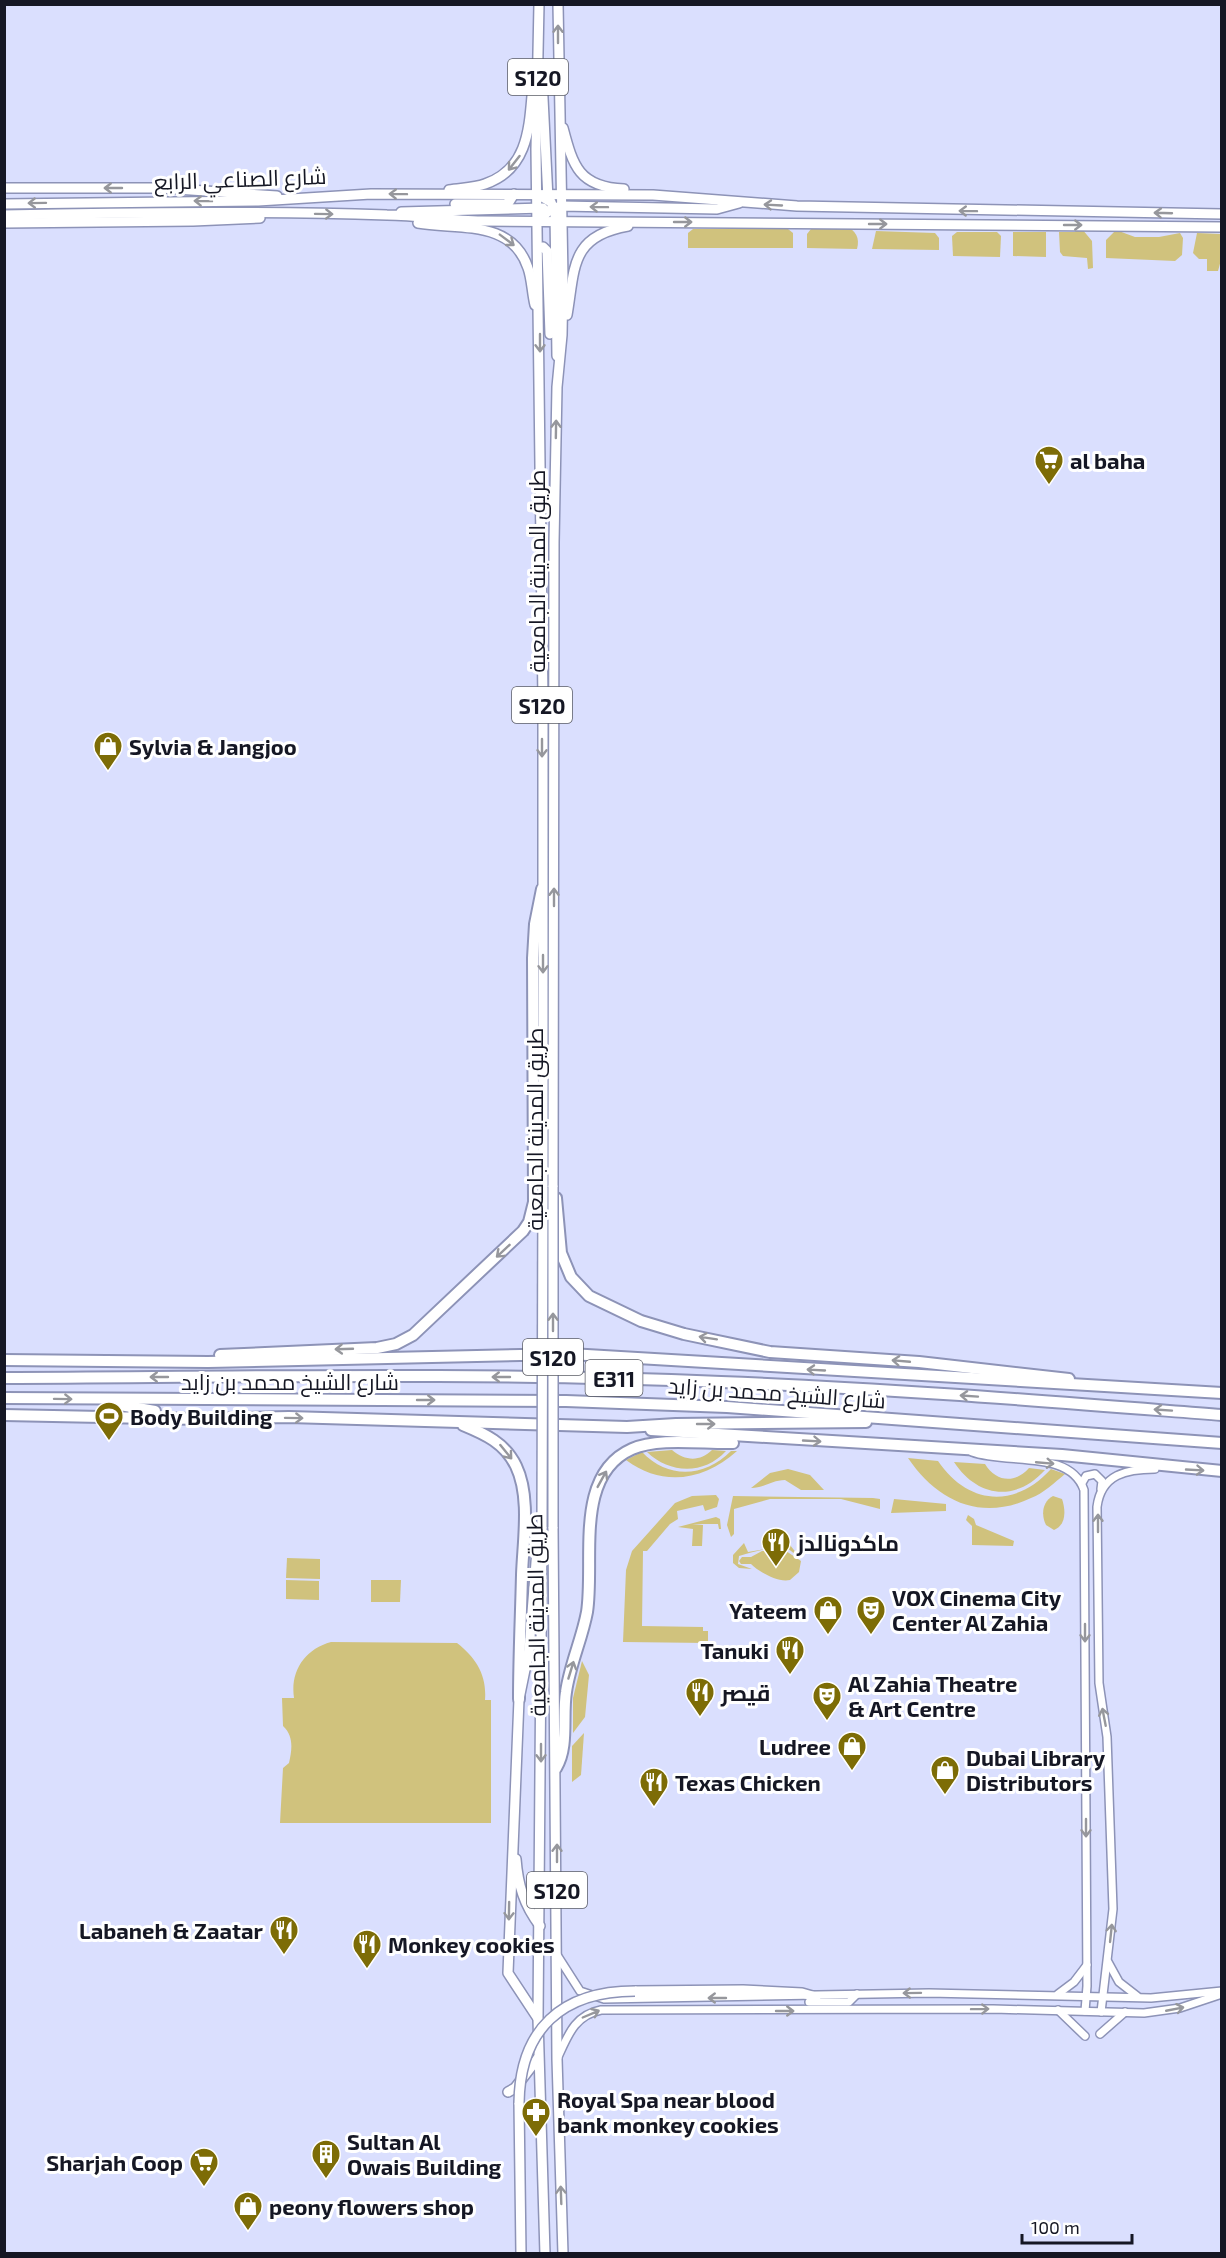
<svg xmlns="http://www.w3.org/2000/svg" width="1226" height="2258" viewBox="0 0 1226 2258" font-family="'Exo 2',Cairo,sans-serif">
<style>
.green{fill:#d0c27d}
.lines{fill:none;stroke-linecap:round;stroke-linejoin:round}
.minor-casing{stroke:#8d93b7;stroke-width:10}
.major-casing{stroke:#8d93b7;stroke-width:12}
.highway-casing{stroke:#8d93b7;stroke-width:14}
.minor{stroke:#fff;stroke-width:7}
.major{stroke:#fff;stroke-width:9}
.highway{stroke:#fff;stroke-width:10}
.major-bridge-casing{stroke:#8d93b7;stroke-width:12;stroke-linecap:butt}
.major-bridge{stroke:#fff;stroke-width:9}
.oneway{stroke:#96979c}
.labels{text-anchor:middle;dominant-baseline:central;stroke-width:6;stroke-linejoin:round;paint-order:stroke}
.shield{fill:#fff;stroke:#5b5d66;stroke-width:1.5}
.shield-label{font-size:21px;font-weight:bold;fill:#151724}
.street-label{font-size:22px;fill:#151724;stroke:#fff}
.poi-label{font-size:22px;font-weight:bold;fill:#151724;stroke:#fff;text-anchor:start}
</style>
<rect width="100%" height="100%" fill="#dadffe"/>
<g class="green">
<path d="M845 226C856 230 860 238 857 249L807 248V234L811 229H840Z"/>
<path d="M693 229H788L793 233V248H688V233Z"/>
<path d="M1077 229H1082L1092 241 1093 268 1088 269 1087 258 1063 256 1060 252 1059 232H1075Z"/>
<path d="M1116 230 1135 237H1159L1180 233 1183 238 1182 255 1175 261 1106 258V240Z"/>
<path d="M876 231 935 233 939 238V250L872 249Z"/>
<path d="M957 232H997L1001 236 1000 257 953 256 952 236Z"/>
<path d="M1013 232H1046V257L1013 256Z"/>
<path d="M1197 233 1221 234V260L1218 271H1207V259H1199L1193 253Z"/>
<path d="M672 1450C685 1461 700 1462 712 1450L726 1451C704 1475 670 1474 647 1452Z"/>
<path d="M731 1451H737C704 1480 664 1488 626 1460L642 1452C669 1480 705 1477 731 1451Z"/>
<path d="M908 1458 938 1461C968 1505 1015 1509 1051 1469L1065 1474C1054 1483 1044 1493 1031 1498 981 1522 937 1501 908 1458Z"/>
<path d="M954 1462 985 1464C996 1482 1015 1484 1029 1468L1045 1470C1015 1503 977 1497 954 1462Z"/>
<path d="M788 1469 810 1475 824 1490H801L785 1480C772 1480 764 1488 751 1488L770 1473Z"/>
<path d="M716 1495 719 1499 717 1507 705 1511 703 1505 677 1511 678 1519 670 1524 647 1551H643L642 1626 703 1627V1631H708V1643L623 1642 626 1570 632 1551 675 1503 692 1496Z"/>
<path d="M733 1496 873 1498 880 1499V1509L841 1499H770L734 1509V1534L731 1537 727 1525Z"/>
<path d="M1053 1496 1062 1499C1066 1511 1066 1525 1054 1530L1046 1525C1041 1515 1042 1502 1053 1496Z"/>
<path d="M894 1499 946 1504V1511L891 1513Z"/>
<path d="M968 1515 974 1519 976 1525 1014 1541 1013 1546 972 1545V1526L966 1520Z"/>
<path d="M716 1517 720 1519 721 1529H719L718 1524H692L703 1525 702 1546H692L693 1529 678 1527Z"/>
<path d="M744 1543 748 1552 790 1545 801 1559 786 1547C771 1547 753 1552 739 1556L738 1564 752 1569 739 1568 733 1563V1555Z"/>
<path d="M783 1549 801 1561 799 1572 790 1580C777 1583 758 1571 751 1564H741L739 1561 742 1557H751L762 1551Z"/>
<path d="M287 1558 320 1559V1579L286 1578Z"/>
<path d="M286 1580 319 1581V1600L286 1599Z"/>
<path d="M371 1580H401L400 1602H371Z"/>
<path d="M331 1642 457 1643C476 1658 487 1675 485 1700H491V1823H280L283 1768 289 1763C292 1750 294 1736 283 1726L282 1698H294C290 1671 305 1649 331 1642Z"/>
<path d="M582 1661 589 1675 585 1717 573 1733V1698Z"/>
<path d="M584 1733 581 1775 572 1782V1746Z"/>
</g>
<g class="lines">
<g class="minor-casing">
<g id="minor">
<path d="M972 1452C1007 1465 1070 1449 1084 1490L1087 1986 1085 2011"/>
<path d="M1082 1483 1086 1476 1095 1474 1102 1481 1101 1489"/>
<path d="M557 1955 580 1991 604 1999 929 1993 1151 1998 1222 1991"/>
<path d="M1108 1962 1119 1982 1137 1996"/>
<path d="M1058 1994 1074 1982 1087 1965"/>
<path d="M809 2002H849L857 1994"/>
<path d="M1058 2010 1085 2036"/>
<path d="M1101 2012 1113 1909 1107 1737 1099 1683 1097 1507C1101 1474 1127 1469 1155 1469"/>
<path d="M1100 2034 1125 2012"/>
<path d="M558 2057C568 2035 575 2015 601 2010L993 2009 1144 2013 1180 2008 1222 1994"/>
</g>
</g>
<g class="major-casing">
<g id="major">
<path d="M539 4 536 149 543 701V1188"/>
<path d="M542 78 548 199"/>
<path d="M563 128C573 166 579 187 624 189"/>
<path d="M4 188H162L277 196"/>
<path d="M449 190C461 188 474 188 485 184 526 170 529 132 532 96"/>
<path d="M539 195 551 202 555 213 557 356"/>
<path d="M4 204 258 201 371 194 653 195 797 206 1222 214"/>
<path d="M455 204H505L509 202 514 194"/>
<path d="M401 212 543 208"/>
<path d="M4 215C132 212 259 211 387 215 419 215 450 221 482 221L1222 227"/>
<path d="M538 221 551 209 561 206 717 209 739 203"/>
<path d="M4 223 193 221 260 218"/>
<path d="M418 223C458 230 512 219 528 268 532 279 532 293 535 305"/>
<path d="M538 248 543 247 547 251 550 334"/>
<path d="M567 315C575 268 570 236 628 226"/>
<path d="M553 1187 554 542 557 387 562 335 563 278 558 4"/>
<path d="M542 1527 538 2019 545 2254"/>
<path d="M553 1527 557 2059 563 2254"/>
<path d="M516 1859C518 1885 524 1905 540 1926"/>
<path d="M635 1991 743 1990 802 1993 816 1997"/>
<path d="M537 2017 508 1973 519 1699 529 1650 538 1537"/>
<path d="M508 2092 515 2088 538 2058"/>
<path d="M519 2103 521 2254"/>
</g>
</g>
<g class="highway-casing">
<g id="highway">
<path d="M556 1198 561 1253 571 1277 589 1296 641 1321 684 1334 770 1352 919 1362 1069 1379"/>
<path d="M220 1355 377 1348 396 1344 413 1335 523 1231 529 1222 534 1202 533 958 535 924 542 889"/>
<path d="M4 1360 208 1362 570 1354 1222 1393"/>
<path d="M4 1378C243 1377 482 1372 721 1382 888 1388 1055 1402 1222 1415"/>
<path d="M4 1398 566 1401 727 1407 1222 1443"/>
<path d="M114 1404 155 1411"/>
<path d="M4 1415 199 1419 289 1417 627 1427 676 1424 866 1422"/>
<path d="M463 1425C485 1434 505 1443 516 1466 531 1497 523 1542 522 1575 521 1617 519 1658 519 1699"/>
<path d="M651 1430 1062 1455 1222 1471"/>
<path d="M556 1768C569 1747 562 1716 566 1692 570 1664 582 1639 587 1612 595 1561 573 1475 632 1449 658 1437 704 1444 733 1443"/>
</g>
</g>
<use href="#minor" class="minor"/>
<use href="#major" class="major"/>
<use href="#highway" class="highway"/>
<g class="major-bridge-casing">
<g id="major-bridge">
<path d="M542 1527 543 1188"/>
<path d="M553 1527V1187"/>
<path d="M519 2103C520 2029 562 1991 635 1991"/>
</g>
</g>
<use href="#major-bridge" class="major-bridge"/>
</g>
<defs><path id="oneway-shaft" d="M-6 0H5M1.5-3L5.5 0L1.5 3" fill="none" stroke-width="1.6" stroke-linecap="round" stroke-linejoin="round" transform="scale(1.5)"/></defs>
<g class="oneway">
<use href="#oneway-shaft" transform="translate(558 34) rotate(-90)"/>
<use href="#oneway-shaft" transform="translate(514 163) rotate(128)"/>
<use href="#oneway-shaft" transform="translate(113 188) rotate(-180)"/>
<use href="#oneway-shaft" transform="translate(398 194) rotate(-179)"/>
<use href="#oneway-shaft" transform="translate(203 201) rotate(-179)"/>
<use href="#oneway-shaft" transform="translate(37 203) rotate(179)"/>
<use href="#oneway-shaft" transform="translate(773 205) rotate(-177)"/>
<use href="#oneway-shaft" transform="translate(599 207) rotate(-179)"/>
<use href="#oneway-shaft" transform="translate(968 211) rotate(-179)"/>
<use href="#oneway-shaft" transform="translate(1163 213) rotate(-178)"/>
<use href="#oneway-shaft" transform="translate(324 214) rotate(1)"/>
<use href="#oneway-shaft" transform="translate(683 222)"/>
<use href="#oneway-shaft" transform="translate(878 224)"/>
<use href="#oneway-shaft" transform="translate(1073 225)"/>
<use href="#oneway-shaft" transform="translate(507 240) rotate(37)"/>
<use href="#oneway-shaft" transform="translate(540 343) rotate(90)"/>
<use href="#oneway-shaft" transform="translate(556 429) rotate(-89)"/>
<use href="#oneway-shaft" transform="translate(542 748) rotate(90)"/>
<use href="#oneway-shaft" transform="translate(554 897) rotate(-90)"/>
<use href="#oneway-shaft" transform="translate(543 964) rotate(90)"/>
<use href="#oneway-shaft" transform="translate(503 1251) rotate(137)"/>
<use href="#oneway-shaft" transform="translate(553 1322) rotate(-90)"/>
<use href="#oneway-shaft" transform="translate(708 1338) rotate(-171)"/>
<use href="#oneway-shaft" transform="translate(344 1349) rotate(178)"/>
<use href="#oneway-shaft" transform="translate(901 1361) rotate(-175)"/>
<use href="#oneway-shaft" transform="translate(816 1370) rotate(-177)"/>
<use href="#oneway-shaft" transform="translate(159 1377) rotate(180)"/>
<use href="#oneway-shaft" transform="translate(501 1377) rotate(-180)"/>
<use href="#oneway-shaft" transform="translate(969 1396) rotate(-176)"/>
<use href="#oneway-shaft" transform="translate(63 1399) rotate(1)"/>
<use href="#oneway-shaft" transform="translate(426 1400)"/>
<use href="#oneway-shaft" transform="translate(1163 1410) rotate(-176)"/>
<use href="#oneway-shaft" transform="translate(294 1418) rotate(1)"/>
<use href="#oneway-shaft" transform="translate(706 1424)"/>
<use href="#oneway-shaft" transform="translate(812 1441) rotate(3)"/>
<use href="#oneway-shaft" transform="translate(506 1452) rotate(51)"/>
<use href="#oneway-shaft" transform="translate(1045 1463) rotate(5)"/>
<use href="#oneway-shaft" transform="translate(1195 1470) rotate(3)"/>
<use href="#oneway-shaft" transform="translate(602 1479) rotate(-61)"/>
<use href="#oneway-shaft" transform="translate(1098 1523) rotate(-90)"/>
<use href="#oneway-shaft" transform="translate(1085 1633) rotate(90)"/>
<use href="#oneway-shaft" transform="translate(571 1670) rotate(-73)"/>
<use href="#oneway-shaft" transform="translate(1104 1717) rotate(-101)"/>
<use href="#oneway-shaft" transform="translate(541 1753) rotate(90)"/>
<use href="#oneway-shaft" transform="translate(1086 1828) rotate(90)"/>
<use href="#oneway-shaft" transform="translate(557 1853) rotate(-90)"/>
<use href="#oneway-shaft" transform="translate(509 1911) rotate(91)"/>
<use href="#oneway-shaft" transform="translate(1111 1933) rotate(-84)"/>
<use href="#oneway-shaft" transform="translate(912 1993) rotate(179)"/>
<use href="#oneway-shaft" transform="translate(717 1998) rotate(180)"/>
<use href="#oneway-shaft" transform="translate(980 2009) rotate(-1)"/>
<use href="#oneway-shaft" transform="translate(1175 2009) rotate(-11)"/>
<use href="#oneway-shaft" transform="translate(785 2011)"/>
<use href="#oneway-shaft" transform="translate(591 2014) rotate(-23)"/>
<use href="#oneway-shaft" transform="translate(561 2195) rotate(-92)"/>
</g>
<defs>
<g id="supermarket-pin" transform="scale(1.5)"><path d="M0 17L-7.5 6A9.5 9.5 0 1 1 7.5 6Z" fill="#7d6c06" stroke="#fff"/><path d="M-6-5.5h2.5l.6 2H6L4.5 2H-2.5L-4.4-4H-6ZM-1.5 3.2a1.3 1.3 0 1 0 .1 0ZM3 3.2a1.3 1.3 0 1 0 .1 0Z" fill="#fff"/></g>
<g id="shop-pin" transform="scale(1.5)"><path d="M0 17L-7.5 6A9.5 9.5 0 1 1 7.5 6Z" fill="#7d6c06" stroke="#fff"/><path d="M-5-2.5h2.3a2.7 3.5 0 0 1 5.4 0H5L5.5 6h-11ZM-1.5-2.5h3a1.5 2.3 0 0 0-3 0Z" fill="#fff"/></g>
<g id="stadium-pin" transform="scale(1.5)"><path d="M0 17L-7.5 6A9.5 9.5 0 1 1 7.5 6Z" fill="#7d6c06" stroke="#fff"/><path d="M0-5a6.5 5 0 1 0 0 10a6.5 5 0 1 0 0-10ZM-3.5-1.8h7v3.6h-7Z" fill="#fff"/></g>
<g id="restaurant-pin" transform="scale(1.5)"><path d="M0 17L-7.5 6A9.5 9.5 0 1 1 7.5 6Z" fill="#7d6c06" stroke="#fff"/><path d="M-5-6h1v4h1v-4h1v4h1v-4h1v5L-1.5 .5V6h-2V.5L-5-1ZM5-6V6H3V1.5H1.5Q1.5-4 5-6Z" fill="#fff"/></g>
<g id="theatre-pin" transform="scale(1.5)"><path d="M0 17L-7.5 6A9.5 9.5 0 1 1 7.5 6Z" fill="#7d6c06" stroke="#fff"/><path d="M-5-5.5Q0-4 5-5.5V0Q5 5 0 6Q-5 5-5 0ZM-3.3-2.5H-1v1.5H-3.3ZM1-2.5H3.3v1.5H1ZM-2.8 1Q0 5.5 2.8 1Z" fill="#fff"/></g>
<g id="pharmacy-pin" transform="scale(1.5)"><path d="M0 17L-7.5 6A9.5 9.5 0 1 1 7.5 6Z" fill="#7d6c06" stroke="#fff"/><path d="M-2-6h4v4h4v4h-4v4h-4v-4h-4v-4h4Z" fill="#fff"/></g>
<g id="building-pin" transform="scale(1.5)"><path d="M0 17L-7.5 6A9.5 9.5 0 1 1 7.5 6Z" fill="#7d6c06" stroke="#fff"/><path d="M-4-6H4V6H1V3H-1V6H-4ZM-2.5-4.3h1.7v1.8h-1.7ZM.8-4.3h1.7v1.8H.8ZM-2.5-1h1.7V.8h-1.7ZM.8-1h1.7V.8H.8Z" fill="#fff"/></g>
</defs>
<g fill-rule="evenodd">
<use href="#supermarket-pin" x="1049" y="460"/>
<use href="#shop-pin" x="108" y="746"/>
<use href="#stadium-pin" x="109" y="1416"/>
<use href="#restaurant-pin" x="776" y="1542"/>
<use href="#shop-pin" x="828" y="1610"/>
<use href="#theatre-pin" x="871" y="1610"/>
<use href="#restaurant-pin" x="790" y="1650"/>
<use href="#restaurant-pin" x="700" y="1692"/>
<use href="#theatre-pin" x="827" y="1696"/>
<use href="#shop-pin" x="852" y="1746"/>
<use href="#shop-pin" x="945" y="1770"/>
<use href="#restaurant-pin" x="654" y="1782"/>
<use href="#restaurant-pin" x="284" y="1930"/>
<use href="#restaurant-pin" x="367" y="1944"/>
<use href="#pharmacy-pin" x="536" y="2112"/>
<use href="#building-pin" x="326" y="2154"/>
<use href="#supermarket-pin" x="204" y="2162"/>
<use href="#shop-pin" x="248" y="2206"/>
</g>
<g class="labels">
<g class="shield">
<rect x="508" y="59" width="60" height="36" rx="4.5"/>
<rect x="512" y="687" width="60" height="36" rx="4.5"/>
<rect x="523" y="1339" width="60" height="36" rx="4.5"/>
<rect x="585.5" y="1360" width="57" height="36" rx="4.5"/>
<rect x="527" y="1872" width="60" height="36" rx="4.5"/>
</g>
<g class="shield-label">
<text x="538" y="77">S120</text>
<text x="542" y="705">S120</text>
<text x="553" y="1357">S120</text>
<text x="614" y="1378">E311</text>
<text x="557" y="1890">S120</text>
</g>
<g class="street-label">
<text transform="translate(240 178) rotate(-2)">شارع الصناعي الرابع</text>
<text transform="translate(536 571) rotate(-90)">طريق المدينة الجامعية</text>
<text transform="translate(534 1129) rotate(-90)">طريق المدينة الجامعية</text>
<text x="290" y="1381">شارع الشيخ محمد بن زايد</text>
<text transform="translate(777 1392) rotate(4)">شارع الشيخ محمد بن زايد</text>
<text transform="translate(535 1615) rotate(-91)">طريق المدينة الجامعية</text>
</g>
<g class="poi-label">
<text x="1070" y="460">al baha</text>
<text x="129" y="746">Sylvia &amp; Jangjoo</text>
<text x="130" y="1416">Body Building</text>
<text x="797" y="1542">ماكدونالدز</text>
<text x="892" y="1597">VOX Cinema City<tspan x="892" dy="25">Center Al Zahia</tspan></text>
<text x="807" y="1610" text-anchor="end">Yateem</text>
<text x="769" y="1650" text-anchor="end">Tanuki</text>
<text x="848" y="1683">Al Zahia Theatre<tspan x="848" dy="25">&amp; Art Centre</tspan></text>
<text x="721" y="1692">قيصر</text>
<text x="831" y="1746" text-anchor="end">Ludree</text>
<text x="966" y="1757">Dubai Library<tspan x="966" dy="25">Distributors</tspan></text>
<text x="675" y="1782">Texas Chicken</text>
<text x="263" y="1930" text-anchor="end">Labaneh &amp; Zaatar</text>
<text x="388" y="1944">Monkey cookies</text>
<text x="557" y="2099">Royal Spa near blood<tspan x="557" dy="25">bank monkey cookies</tspan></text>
<text x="347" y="2141">Sultan Al<tspan x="347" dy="25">Owais Building</tspan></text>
<text x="183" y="2162" text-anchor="end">Sharjah Coop</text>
<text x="269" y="2206">peony flowers shop</text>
</g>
</g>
<rect width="1226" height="2258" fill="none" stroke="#151724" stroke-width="12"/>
<path d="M1022 2234v9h110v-9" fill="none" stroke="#151724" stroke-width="3"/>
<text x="1031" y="2234" font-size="18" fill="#151724" stroke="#ffffff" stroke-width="4.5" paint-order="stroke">100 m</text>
</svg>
